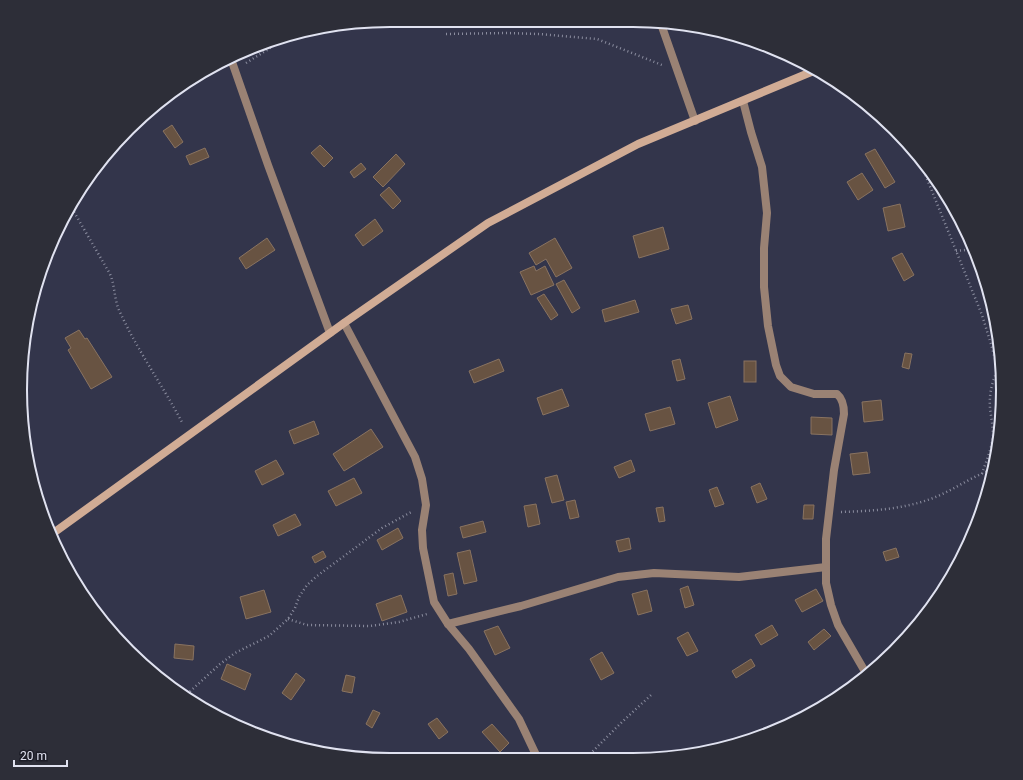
<svg xmlns="http://www.w3.org/2000/svg" width="1023" height="780" viewBox="0 0 1023 780" font-family="Roboto,sans-serif">
<style>
.building{fill:#685342;stroke:#897361}
.lines{fill:none;stroke-linecap:round;stroke-linejoin:round}
.path{stroke:#8b8d9f;stroke-width:2.5;stroke-dasharray:1 3;stroke-linecap:butt}
.service{stroke:#9a8274;stroke-width:8}
.minor{stroke:#9a8274;stroke-width:8}
.secondary{stroke:#d1ac95;stroke-width:8}
.rim{fill:none;stroke:#e0e2f0;stroke-width:2}
</style>
<rect width="100%" height="100%" fill="#33354b"/>
<g class="building">
<path d="M172 125 183 142 175 148 163 131Z"/>
<path d="M320 145 333 158 324 167 311 153Z"/>
<path d="M205 148 209 157 190 165 186 156Z"/>
<path d="M875 149 895 182 885 188 865 154Z"/>
<path d="M396 154 405 164 383 187 373 177Z"/>
<path d="M361 163 366 169 354 178 350 172Z"/>
<path d="M862 173 873 190 858 200 847 182Z"/>
<path d="M389 187 401 201 393 209 380 195Z"/>
<path d="M900 204 905 227 888 231 883 208Z"/>
<path d="M375 219 383 231 363 246 355 235Z"/>
<path d="M663 227 669 249 639 258 633 236Z"/>
<path d="M267 238 275 250 246 269 239 258Z"/>
<path d="M555 238 572 268 556 277 546 259 536 265 529 253Z"/>
<path d="M902 253 914 275 904 281 892 258Z"/>
<path d="M534 266 536 271 545 266 554 285 531 295 520 272Z"/>
<path d="M564 280 580 308 572 313 556 284Z"/>
<path d="M544 294 558 315 551 320 537 298Z"/>
<path d="M635 300 639 312 605 322 602 310Z"/>
<path d="M688 305 692 319 676 324 671 309Z"/>
<path d="M79 330 85 339 87 338 112 377 91 389 68 350 71 348 65 338Z"/>
<path d="M905 353 912 354 909 369 902 367Z"/>
<path d="M499 359 504 371 474 383 469 371Z"/>
<path d="M680 359 685 379 677 381 672 361Z"/>
<rect x="744" y="361" width="12" height="21"/>
<path d="M562 389 569 406 543 415 537 398Z"/>
<path d="M730 396 738 420 716 428 708 403Z"/>
<path d="M881 400 883 420 864 422 862 402Z"/>
<path d="M670 407 675 424 650 431 645 414Z"/>
<path d="M811 417 832 418V435L811 434Z"/>
<path d="M314 421 319 434 294 444 289 431Z"/>
<path d="M371 429 383 447 344 471 333 454Z"/>
<path d="M867 452 870 473 853 475 850 454Z"/>
<path d="M276 460 284 474 262 485 255 471Z"/>
<path d="M631 460 635 471 619 478 614 467Z"/>
<path d="M557 475 564 500 552 503 545 478Z"/>
<path d="M354 478 362 493 336 506 328 491Z"/>
<path d="M760 483 767 499 757 503 751 487Z"/>
<path d="M717 487 724 504 715 507 709 490Z"/>
<path d="M575 500 579 517 570 519 566 502Z"/>
<path d="M536 504 540 524 528 527 524 506Z"/>
<path d="M804 505H814L813 519H803Z"/>
<path d="M663 507 665 521 659 522 656 508Z"/>
<path d="M295 514 301 525 278 536 273 525Z"/>
<path d="M483 521 486 532 463 538 460 527Z"/>
<path d="M398 528 403 538 382 550 377 540Z"/>
<path d="M629 538 631 549 619 552 616 541Z"/>
<path d="M896 548 899 557 886 561 883 552Z"/>
<path d="M470 550 477 581 464 584 457 553Z"/>
<path d="M323 551 326 557 315 563 312 557Z"/>
<path d="M453 573 457 594 448 596 444 575Z"/>
<path d="M688 586 694 605 685 608 680 589Z"/>
<path d="M816 589 823 601 802 612 795 600Z"/>
<path d="M264 590 271 612 246 619 240 597Z"/>
<path d="M647 590 652 611 638 615 632 594Z"/>
<path d="M401 595 407 612 382 621 376 604Z"/>
<path d="M772 625 778 635 761 645 755 635Z"/>
<path d="M498 626 510 648 495 655 484 631Z"/>
<path d="M824 629 831 636 814 650 808 642Z"/>
<path d="M688 632 698 651 687 656 677 638Z"/>
<path d="M175 644 194 646 193 660 174 658Z"/>
<path d="M602 652 614 673 601 680 590 659Z"/>
<path d="M751 659 755 666 736 678 732 671Z"/>
<path d="M227 664 251 674 245 690 221 679Z"/>
<path d="M296 673 305 680 291 700 282 693Z"/>
<path d="M346 675 355 677 352 693 342 691Z"/>
<path d="M373 710 380 713 372 728 366 724Z"/>
<path d="M437 718 448 732 439 739 428 724Z"/>
<path d="M492 724 509 743 500 752 482 732Z"/>
</g>
<g class="lines">
<g class="path">
<path d="M446 34 506 33 539 34 597 39 662 65"/>
<path d="M246 63 296 32"/>
<path d="M921 164 982 315 991 344 1002 385"/>
<path d="M70 205 110 274C115 286 114 298 119 310 137 350 163 386 183 424"/>
<path d="M956 251 975 249"/>
<path d="M982 474C986 461 992 449 993 435 993 426 991 417 990 408 989 393 992 382 998 369"/>
<path d="M841 512C873 511 908 509 938 496 957 488 974 475 994 469"/>
<path d="M288 619 307 625 370 626 399 622 427 614"/>
<path d="M184 697 220 664 235 653 269 636 288 619 295 608 299 597 307 585 317 576 382 528 413 511"/>
<path d="M587 757 621 723 651 695"/>
</g>
<path class="service" d="M660 21 695 121"/>
<g class="minor">
<path d="M231 59 268 165 330 333"/>
<path d="M743 101 751 132 762 167 767 213 764 248V287L768 326 776 365 780 376 791 387 814 394H837C843 399 844 406 844 414L834 470 826 539V583L831 605 838 625 867 675"/>
<path d="M344 323 415 457 422 479 426 505 422 530 423 548 434 602 448 624 469 649 519 719 537 757"/>
<path d="M448 624 521 606 618 577 654 573 739 577 826 567"/>
</g>
<path class="secondary" d="M52 534 344 323 488 223 638 144 816 70"/>
</g>
<path d="M0 0H1023V780H0ZM390 27H633A363 363 0 0 1 996 390V390A363 363 0 0 1 633 753H390A363 363 0 0 1 27 390V390A363 363 0 0 1 390 27Z" fill="#2d2e38" fill-rule="evenodd"/>
<path class="rim" d="M390 27H633A363 363 0 0 1 996 390V390A363 363 0 0 1 633 753H390A363 363 0 0 1 27 390V390A363 363 0 0 1 390 27Z"/>
<path d="M14 760v6h53v-6" fill="none" stroke="#e0e2f0" stroke-width="2"/>
<text x="20" y="760" font-size="12" fill="#e0e2f0" stroke="#1d1e28" stroke-width="3" paint-order="stroke">20 m</text>
</svg>
